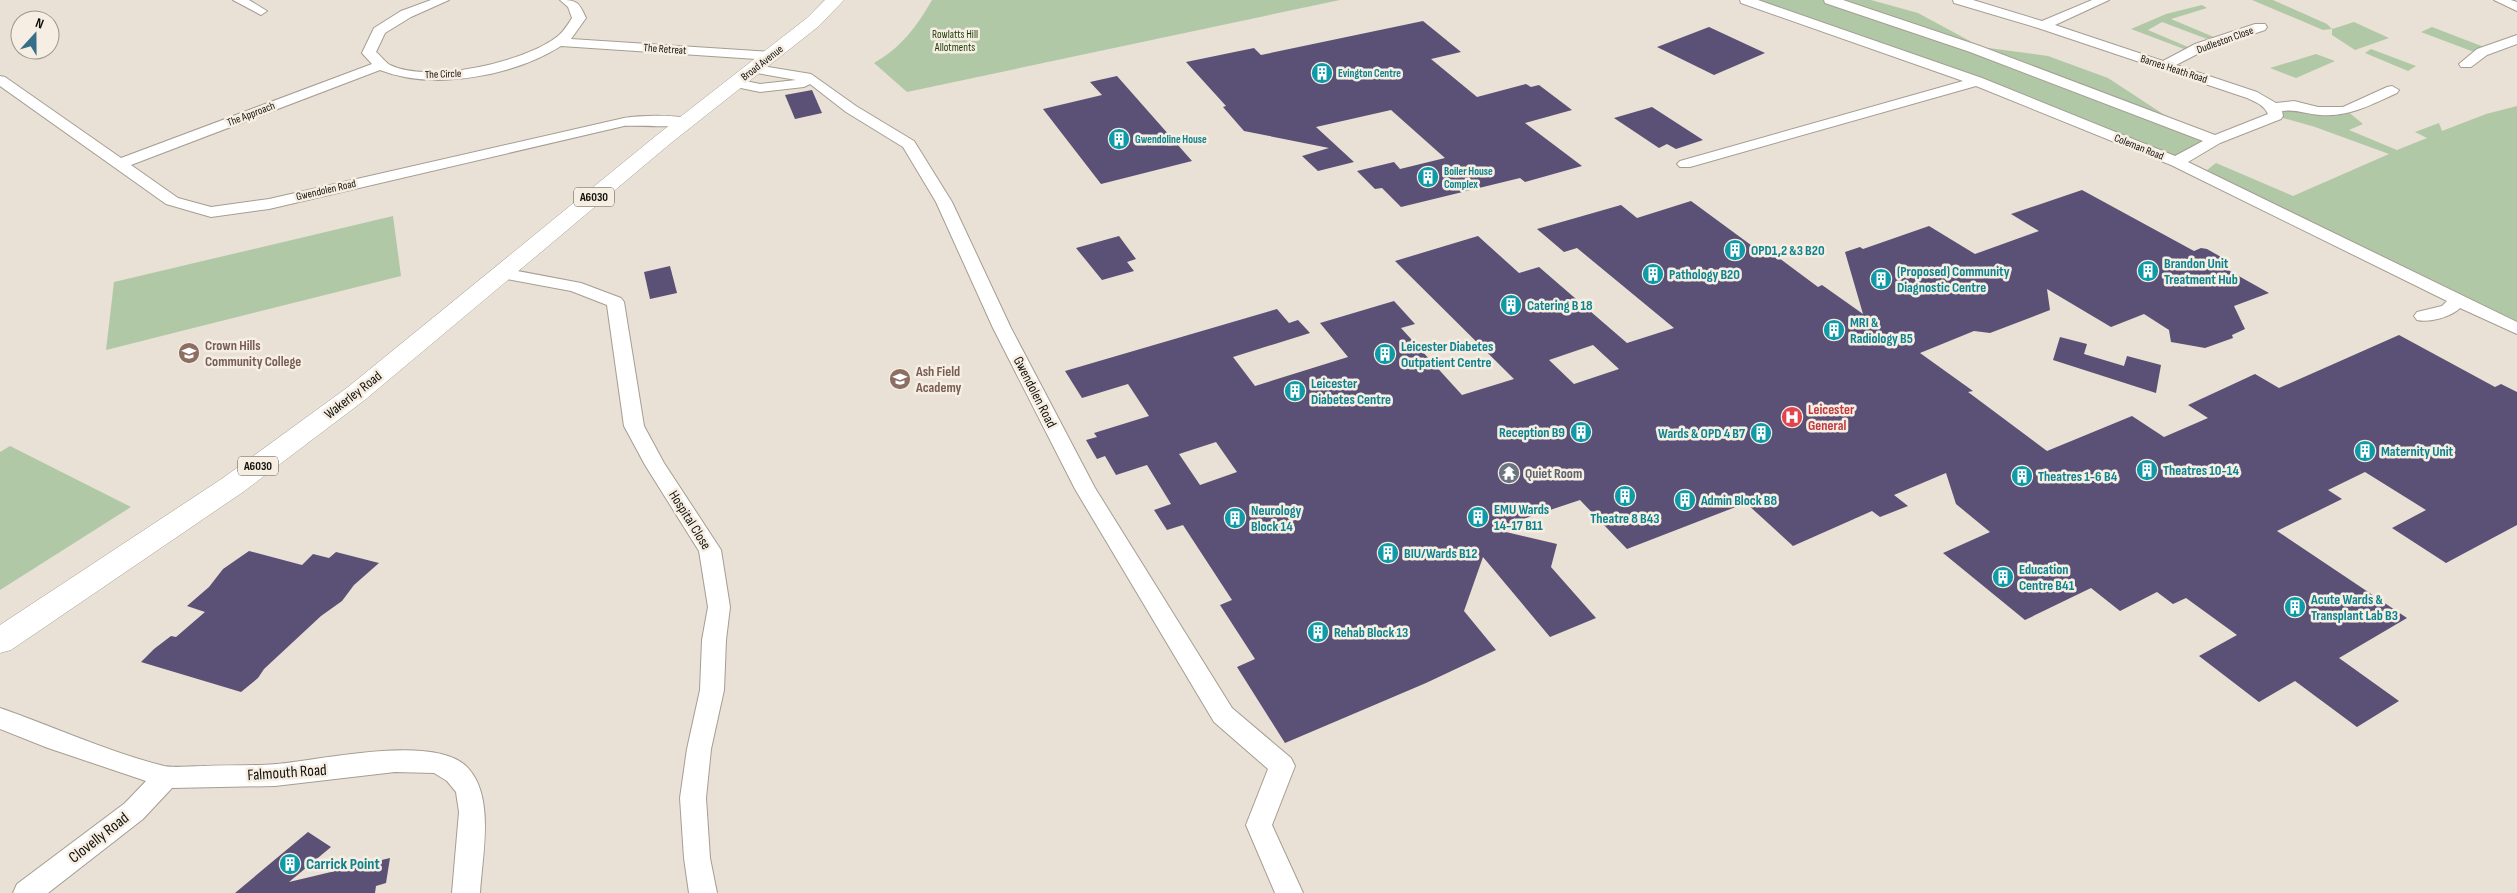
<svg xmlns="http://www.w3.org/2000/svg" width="2517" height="893" viewBox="0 0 2517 893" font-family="'Sofia Sans Condensed',sans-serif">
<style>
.green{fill:#b1c8a7}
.building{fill:#5b5075;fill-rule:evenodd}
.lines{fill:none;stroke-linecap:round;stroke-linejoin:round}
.minor-casing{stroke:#a59d92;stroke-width:2}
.highway-casing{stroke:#a59d92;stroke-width:1}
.minor{fill:#fff;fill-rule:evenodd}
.highway{fill:#fff;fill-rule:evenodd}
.labels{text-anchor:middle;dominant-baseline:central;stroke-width:5;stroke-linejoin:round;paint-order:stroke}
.far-park-label{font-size:11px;fill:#173900;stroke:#f6eee2}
.far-street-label{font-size:11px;fill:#13110d;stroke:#f6eee2}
.far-culture-label{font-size:11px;font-weight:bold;fill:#0d838f;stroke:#f6eee2;text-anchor:start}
.shield{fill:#f6eee2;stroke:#57534d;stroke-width:1}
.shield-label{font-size:12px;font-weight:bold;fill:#13110d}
.culture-label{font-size:14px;font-weight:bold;fill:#0d838f;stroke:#f6eee2;text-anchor:start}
.education-label{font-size:14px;font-weight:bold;fill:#785e54;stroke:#f6eee2;text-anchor:start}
.street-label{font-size:14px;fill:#13110d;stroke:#f6eee2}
.health-label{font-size:14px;font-weight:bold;fill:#be3a42;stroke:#f6eee2;text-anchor:start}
.worship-label{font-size:14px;font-weight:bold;fill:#5b616d;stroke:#f6eee2;text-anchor:start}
.near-street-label{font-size:16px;fill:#13110d;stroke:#f6eee2}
.near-culture-label{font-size:16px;font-weight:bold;fill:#0d838f;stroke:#f6eee2;text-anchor:start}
</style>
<rect width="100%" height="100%" fill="#e9e1d5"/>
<g class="green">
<path d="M932 0H1340L907 92 874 63C901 48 917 26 932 0Z"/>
<path d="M1746 0H1871L1918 13 1981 47 2048 56 2108 78 2186 129 2215 140 2176 162 1977 81Z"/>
<path d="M2252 0H2273L2327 24 2332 29 2354 22 2389 38 2355 50 2332 35V29L2323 30Z"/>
<path d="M2202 5 2207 8 2171 19 2221 40 2215 42 2162 22 2148 30 2195 50 2192 52 2131 29 2166 14Z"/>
<path d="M2432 27 2484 47 2474 52 2421 32Z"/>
<path d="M2371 49 2416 66 2408 71 2365 53Z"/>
<path d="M2316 54 2335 61 2296 78 2270 68Z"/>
<path d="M2517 106V329L2202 174 2216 163 2293 196 2389 154 2315 127 2276 116 2274 108 2346 110 2363 124 2349 130 2397 150 2427 138 2415 132 2439 123 2442 131 2486 114Z"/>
<path d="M393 216 401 276 106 350 114 282Z"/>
<path d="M10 446 131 507 0 590V452Z"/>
</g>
<g class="building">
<path d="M1423 21 1461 52 1431 59 1477 97 1526 84 1531 87 1539 85 1572 110 1525 123 1582 166 1525 182 1520 178 1401 207 1382 188 1375 189 1357 171 1394 162 1400 169 1445 158 1391 110 1316 127 1354 162 1318 171 1302 156 1329 148 1244 131 1223 107 1226 106 1186 62 1254 48 1261 55Z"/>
<path d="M1709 27 1765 53 1714 75 1657 47Z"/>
<path d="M1117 76 1192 161 1101 184 1043 109 1102 95 1090 82Z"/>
<path d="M812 90 822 113 795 119 785 95Z"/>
<path d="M1652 107 1703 140 1676 149 1667 144 1659 148 1614 118Z"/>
<path d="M2082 190 2194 251 2201 248 2207 249 2221 257 2228 270 2269 293 2234 306 2245 329 2232 335 2233 338 2205 348 2171 342 2169 330 2144 314 2111 327 2047 289 2050 310 1990 333 1974 331 1920 353 1973 391 1968 392 2047 451 2132 416 2164 437 2208 418 2188 405 2255 374 2279 388 2399 335 2495 387 2501 384 2517 392V525L2446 563 2392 528 2426 510 2365 472 2328 490 2342 499 2277 531 2407 618 2339 658 2399 701 2357 727 2295 681 2259 702 2199 656 2237 635 2186 598 2173 604 2157 592 2120 611 2091 588 2025 620 1943 553 1990 532 1956 504 1946 473 1894 495 1908 506 1880 517 1872 511 1793 546 1746 503 1627 549 1580 500 1493 529 1557 544 1551 567 1596 618 1550 637 1483 557 1464 611 1496 650 1426 683 1285 743 1237 667 1255 659 1220 605 1232 600 1183 525 1167 530 1154 510 1171 504 1147 465 1116 475 1105 456 1097 459 1086 440 1097 437 1094 433 1149 416 1128 384 1082 398 1065 371 1277 309 1289 323 1298 320 1310 333 1233 357 1255 386 1348 357 1320 323 1394 301 1415 324 1401 328 1462 395 1514 379 1395 261 1478 236 1519 273 1539 267 1627 343 1674 328 1577 248 1564 252 1537 229 1621 205 1637 218 1691 201 1755 248 1763 246 1818 287 1822 285 1863 314 1845 252 1860 247 1863 249 1929 226 1975 254 2039 231 2011 214ZM1593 345 1619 369 1574 384 1549 360ZM1216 442 1237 472 1200 485 1179 454Z"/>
<path d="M1119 236 1136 259 1127 262 1134 271 1102 280 1076 248Z"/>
<path d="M670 266 677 293 650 299 644 272Z"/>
<path d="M2060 337 2087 344 2084 354 2124 366 2127 356 2161 365 2156 393 2053 360Z"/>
<path d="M249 551 302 565 313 554 329 558 336 552 379 563 354 585 342 601 321 616 264 669 258 678 241 692 141 662 154 649 171 636 176 637 205 612 187 606 209 587 223 569Z"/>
<path d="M308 832 331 847 289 882 390 858 386 883 376 886 375 893H235Z"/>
</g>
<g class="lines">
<g class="minor-casing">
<g id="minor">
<path d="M233 0H249L267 11 261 15Z"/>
<path d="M431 0H449L411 17 385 33 376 52C381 56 385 62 390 65 429 84 526 62 558 36 564 31 568 24 572 18L568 7 560 0C577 0 579 2 586 18L571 39 772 52 779 56 772 60 561 46C514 76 433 91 380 70L131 165 178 198 211 207 269 199 624 118C636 116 687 113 693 122 688 129 637 125 624 126L269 209 211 217 166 204 0 86V76L5 77 121 158 372 64 362 53 374 28 401 11Z"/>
<path d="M1740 0H1758L1982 78 2175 156 2203 141 1970 52 1825 3 1824 0H1843L1980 46 2215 135 2268 114C2264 105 2256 102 2247 98L2038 28 1954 3 1953 0H1973L2042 21 2092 0H2109L2055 25 2163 61 2195 44 2255 24H2265L2267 27 2265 30 2205 50 2176 65 2257 92 2276 103 2294 101 2318 107H2343L2387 87 2392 86 2399 90 2397 93C2370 105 2350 117 2320 115 2306 114 2296 109 2282 111L2283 116 2281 119 2220 143 2188 162 2517 322V334L2460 308C2451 317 2429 323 2417 320L2414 316 2417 312 2442 306 2447 301 2171 165 1976 86 1690 167H1680L1677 164 1680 161 1963 81 1741 3Z"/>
<path d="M2494 0H2511L2517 2V11Z"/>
<path d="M2517 35V44L2487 55 2471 67H2461L2459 64 2477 49Z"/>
<path d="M756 65 811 74 856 106 914 141 952 202 1011 328 1095 488 1232 708 1291 758 1295 766 1272 825 1303 893H1275L1246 825 1268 769 1214 722 1075 489 993 328 936 202 903 147 846 112 810 84 804 87 760 92 731 86 729 83 736 79 760 84 796 80 751 72 749 69Z"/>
<path d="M502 268 581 283 621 298 624 302 644 426 664 463 721 550 730 607 726 640 724 690 711 749 706 798 710 858 717 893H689L684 858 680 798 687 749 700 690 702 640 708 607 699 551 645 465 624 426 607 305 571 291 496 277 493 273 496 269Z"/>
<path d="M0 708C55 727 108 752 164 766 175 768 190 766 202 766 227 765 253 766 277 764 322 760 432 734 466 766 496 795 482 855 480 893H452L459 812 456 792 447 781 434 773 395 772 275 786 172 788 143 819 48 893H13L17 884 125 803 146 781 48 748 0 729Z"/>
</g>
</g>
<g class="highway-casing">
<path id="highway" d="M825 0H844L819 26 671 143 366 399 243 492 11 650 0 653V625L223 478 348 387 657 135 807 18Z"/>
</g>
<use href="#minor" class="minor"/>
<use href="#highway" class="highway"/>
</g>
<defs>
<g id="building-disc" transform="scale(1.125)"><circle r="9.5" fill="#0f9aa8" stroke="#f6eee2"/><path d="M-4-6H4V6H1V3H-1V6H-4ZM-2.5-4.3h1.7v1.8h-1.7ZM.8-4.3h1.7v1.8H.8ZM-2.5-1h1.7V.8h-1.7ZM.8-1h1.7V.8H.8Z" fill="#fff"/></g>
<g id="school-disc" transform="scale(1.125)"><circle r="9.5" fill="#8d6e63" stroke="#f6eee2"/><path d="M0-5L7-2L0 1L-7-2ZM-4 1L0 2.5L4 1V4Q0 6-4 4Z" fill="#fff"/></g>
<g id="hospital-disc" transform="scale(1.125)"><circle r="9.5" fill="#e0444e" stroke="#f6eee2"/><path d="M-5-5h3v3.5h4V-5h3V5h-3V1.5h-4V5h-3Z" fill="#fff"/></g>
<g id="temple-disc" transform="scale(1.125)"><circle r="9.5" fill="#6b7280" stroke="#f6eee2"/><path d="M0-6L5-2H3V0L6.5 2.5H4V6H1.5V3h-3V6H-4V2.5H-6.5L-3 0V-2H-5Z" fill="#fff"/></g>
</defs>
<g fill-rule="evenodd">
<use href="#building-disc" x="1322" y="73"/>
<use href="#building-disc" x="1119" y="139"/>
<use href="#building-disc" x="1428" y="177"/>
<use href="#building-disc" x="1735" y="250"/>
<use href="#building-disc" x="2148" y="271"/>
<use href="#building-disc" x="1653" y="274"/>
<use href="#building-disc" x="1881" y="279"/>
<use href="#building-disc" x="1511" y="305"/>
<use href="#building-disc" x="1834" y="330"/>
<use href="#school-disc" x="189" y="353"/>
<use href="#building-disc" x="1385" y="354"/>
<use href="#school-disc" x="900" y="379"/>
<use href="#building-disc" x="1295" y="391"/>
<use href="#hospital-disc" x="1792" y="417"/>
<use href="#building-disc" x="1581" y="432"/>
<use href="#building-disc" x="1761" y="433"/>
<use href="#building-disc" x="2365" y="451"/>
<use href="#building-disc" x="2147" y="470"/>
<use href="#temple-disc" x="1509" y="473"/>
<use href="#building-disc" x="2022" y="476"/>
<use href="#building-disc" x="1625" y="496"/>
<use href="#building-disc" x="1685" y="500"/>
<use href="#building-disc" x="1478" y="517"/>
<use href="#building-disc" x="1235" y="518"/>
<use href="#building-disc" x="1388" y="553"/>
<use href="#building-disc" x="2003" y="577"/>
<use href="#building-disc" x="2295" y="607"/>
<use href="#building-disc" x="1318" y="632"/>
<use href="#building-disc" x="290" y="864"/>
</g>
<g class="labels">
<g class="far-park-label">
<text x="955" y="34">Rowlatts Hill<tspan x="955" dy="13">Allotments</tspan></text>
</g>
<g class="far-street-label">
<text transform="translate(2225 40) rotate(-20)">Dudleston Close</text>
<text transform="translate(665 49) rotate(4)">The Retreat</text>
<text transform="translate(762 63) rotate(-38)">Broad Avenue</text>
<text transform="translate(2174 69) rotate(18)">Barnes Heath Road</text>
<text transform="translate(443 74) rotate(-2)">The Circle</text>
<text transform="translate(251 114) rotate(-21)">The Approach</text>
<text transform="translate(2139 147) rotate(22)">Coleman Road</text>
<text transform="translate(326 190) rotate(-13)">Gwendolen Road</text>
</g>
<g class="far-culture-label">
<text x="1338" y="73">Evington Centre</text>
<text x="1135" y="139">Gwendoline House</text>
<text x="1444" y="171">Boiler House<tspan x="1444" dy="13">Complex</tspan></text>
</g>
<g class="shield">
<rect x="574" y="187.5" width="40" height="19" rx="4"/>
<rect x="238" y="456.5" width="40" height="19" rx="4"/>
</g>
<g class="shield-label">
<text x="594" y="197">A6030</text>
<text x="258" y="466">A6030</text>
</g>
<g class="culture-label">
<text x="1751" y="250">OPD1,2 &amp;3 B20</text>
<text x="2164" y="263">Brandon Unit<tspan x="2164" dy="16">Treatment Hub</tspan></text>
<text x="1897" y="271">(Proposed) Community<tspan x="1897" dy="16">Diagnostic Centre</tspan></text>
<text x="1669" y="274">Pathology B20</text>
<text x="1527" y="305">Catering B 18</text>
<text x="1850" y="322">MRI &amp;<tspan x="1850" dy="16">Radiology B5</tspan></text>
<text x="1401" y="346">Leicester Diabetes<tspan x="1401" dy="16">Outpatient Centre</tspan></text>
<text x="1311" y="383">Leicester<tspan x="1311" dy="16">Diabetes Centre</tspan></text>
<text x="1565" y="432" text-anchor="end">Reception B9</text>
<text x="1745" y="433" text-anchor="end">Wards &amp; OPD 4 B7</text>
<text x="2381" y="451">Maternity Unit</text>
<text x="2163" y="470">Theatres 10-14</text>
<text x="2038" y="476">Theatres 1-6 B4</text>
<text x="1701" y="500">Admin Block B8</text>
<text x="1494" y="509">EMU Wards<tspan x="1494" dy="16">14-17 B11</tspan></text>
<text x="1251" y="510">Neurology<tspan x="1251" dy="16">Block 14</tspan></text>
<text x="1625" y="518" text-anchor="middle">Theatre 8 B43</text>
<text x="1404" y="553">BIU/Wards B12</text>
<text x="2019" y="569">Education<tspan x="2019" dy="16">Centre B41</tspan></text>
<text x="2311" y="599">Acute Wards &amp;<tspan x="2311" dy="16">Transplant Lab B3</tspan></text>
<text x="1334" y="632">Rehab Block 13</text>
</g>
<g class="education-label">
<text x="205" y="345">Crown Hills<tspan x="205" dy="16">Community College</tspan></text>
<text x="916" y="371">Ash Field<tspan x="916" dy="16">Academy</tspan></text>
</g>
<g class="street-label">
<text transform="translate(1035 392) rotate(63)">Gwendolen Road</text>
<text transform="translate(353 395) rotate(-38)">Wakerley Road</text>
<text transform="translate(690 520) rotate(58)">Hospital Close</text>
</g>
<g class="health-label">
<text x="1808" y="409">Leicester<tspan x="1808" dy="16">General</tspan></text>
</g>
<g class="worship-label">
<text x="1525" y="473">Quiet Room</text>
</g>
<g class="near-street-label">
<text transform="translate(287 773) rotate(-4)">Falmouth Road</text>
<text transform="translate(99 838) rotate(-38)">Clovelly Road</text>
</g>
<g class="near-culture-label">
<text x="306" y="864">Carrick Point</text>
</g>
</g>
<g transform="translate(35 35) rotate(21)"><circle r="24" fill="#f6eee2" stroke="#9b968d"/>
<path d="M0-4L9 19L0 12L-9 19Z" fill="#376e89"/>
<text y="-8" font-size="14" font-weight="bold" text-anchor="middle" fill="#13110d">N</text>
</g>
</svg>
